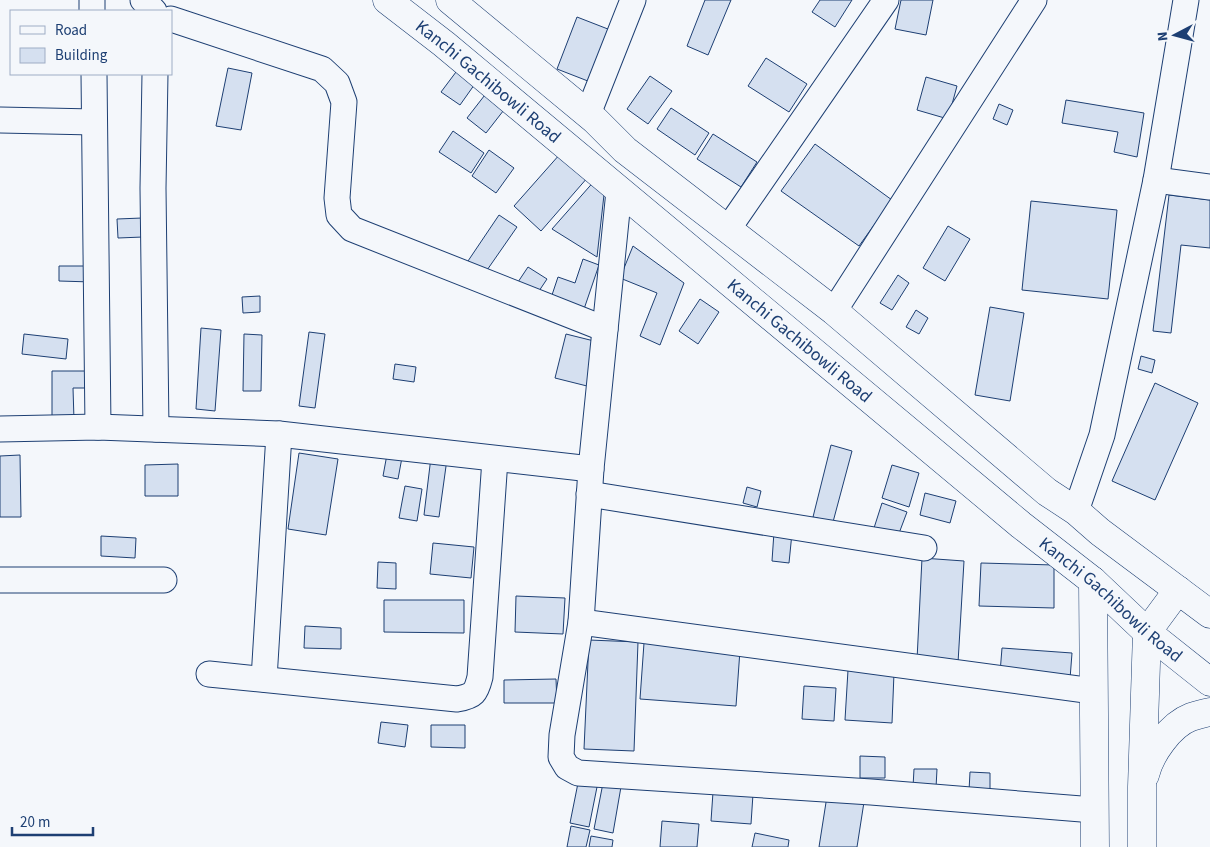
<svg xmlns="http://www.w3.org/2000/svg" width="1210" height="847" viewBox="0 0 1210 847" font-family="'Source Sans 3',sans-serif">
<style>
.building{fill:#d5e0f0;stroke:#1d3f73}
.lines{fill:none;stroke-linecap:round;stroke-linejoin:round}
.street-casing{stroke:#1d3f73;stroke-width:27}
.secondary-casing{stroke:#1d3f73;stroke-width:29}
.street{stroke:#f4f7fb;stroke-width:25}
.secondary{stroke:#f4f7fb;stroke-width:28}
.labels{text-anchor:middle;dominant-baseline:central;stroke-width:4;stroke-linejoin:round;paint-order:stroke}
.street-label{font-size:18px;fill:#1d3f73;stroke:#f4f7fb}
</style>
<rect width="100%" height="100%" fill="#f4f7fb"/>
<g class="building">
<path d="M705 0H731L708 55 687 46Z"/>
<path d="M820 0H852L835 27 812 12Z"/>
<path d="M901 0H933L926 35 895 29Z"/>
<path d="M577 17 613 31 593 83 557 69Z"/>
<path d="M766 58 807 84 789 112 748 86Z"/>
<path d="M228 68 252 73 241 130 216 126Z"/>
<path d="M459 68 477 81 460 105 441 92Z"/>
<path d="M650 76 672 91 648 124 627 109Z"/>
<path d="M926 77 957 86 948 119 917 110Z"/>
<path d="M488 91 507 106 486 133 467 118Z"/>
<path d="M1066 100 1144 113 1137 157 1114 152 1118 132 1062 123Z"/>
<path d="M999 104 1013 110 1007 125 993 119Z"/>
<path d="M671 108 709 133 695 155 657 129Z"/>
<path d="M453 131 484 153 471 173 439 152Z"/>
<path d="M713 134 757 162 741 187 697 159Z"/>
<path d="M815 144 892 200 859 246 781 191Z"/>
<path d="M568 145 595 169 541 231 514 206Z"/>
<path d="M489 150 514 168 496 193 472 176Z"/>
<path d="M604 170 606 177 597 257 552 229Z"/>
<path d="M1169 195 1210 200V248L1181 245 1171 333 1153 331Z"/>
<path d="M1031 201 1117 210 1108 299 1022 290Z"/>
<path d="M499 215 517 227 485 273 468 261Z"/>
<path d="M142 218 143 237 118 238 117 219Z"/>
<path d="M948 226 970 239 945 281 923 268Z"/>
<path d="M633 246 684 283 660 345 640 336 657 293 620 278Z"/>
<path d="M583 259 599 265 583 312 550 301 558 277 575 283Z"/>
<path d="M59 266H92V282L59 281Z"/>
<path d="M528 267 547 279 537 294 518 282Z"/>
<path d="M898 275 909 283 892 310 880 303Z"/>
<path d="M260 296V312L243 313 242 297Z"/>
<path d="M700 299 719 312 698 344 679 331Z"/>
<path d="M990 307 1024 313 1010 401 975 395Z"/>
<path d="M916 310 928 318 919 334 906 327Z"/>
<path d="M201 328 221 330 215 411 196 409Z"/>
<path d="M309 332 325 334 315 408 299 406Z"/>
<path d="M24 334 68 339 66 359 22 354Z"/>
<path d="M244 334 262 335 261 391H243Z"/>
<path d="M566 334 598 342 587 386 555 378Z"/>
<path d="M1141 356 1155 360 1152 373 1138 369Z"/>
<path d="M395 364 416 367 414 382 393 379Z"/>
<path d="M52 371H94V388H73L74 420H52Z"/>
<path d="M1155 383 1198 403 1155 500 1112 481Z"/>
<path d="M831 445 852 451 833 522 813 517Z"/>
<path d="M388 449 403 452 398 479 383 476Z"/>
<path d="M299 453 338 459 326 535 288 529Z"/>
<path d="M20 455 21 517H0V456Z"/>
<path d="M431 457 447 459 439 517 424 515Z"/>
<path d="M178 464V496H145V465Z"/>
<path d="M892 465 919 473 909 507 882 498Z"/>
<path d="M405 486 422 489 417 521 399 518Z"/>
<path d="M747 487 761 491 757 507 743 503Z"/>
<path d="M925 493 956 501 950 523 920 515Z"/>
<path d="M882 503 907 512 898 536 874 528Z"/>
<path d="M774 532 792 533 789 563 772 561Z"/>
<path d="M101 536 136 538 135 558 101 556Z"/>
<path d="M433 543 474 547 471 578 430 574Z"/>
<path d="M922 558 964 561 958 663 917 660Z"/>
<path d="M378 562 396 563V589L377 588Z"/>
<path d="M981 563 1054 565V608L979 606Z"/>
<path d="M516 596 565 598 563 634 515 632Z"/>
<path d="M384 600H464V633L384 632Z"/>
<path d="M305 626 341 628V649L304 648Z"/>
<path d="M589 640 638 642 634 751 584 749Z"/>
<path d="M644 643 740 650 736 706 640 699Z"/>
<path d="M1002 648 1072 653 1070 679 1000 673Z"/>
<path d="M848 670 894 673 892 723 845 720Z"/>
<path d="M556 679 557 703H504V680Z"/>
<path d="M804 686 836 688 834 721 802 719Z"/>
<path d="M381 722 408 725 405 747 378 743Z"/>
<path d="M431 725H465V748L431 747Z"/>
<path d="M860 756 885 757V778H860Z"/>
<path d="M914 769H937L936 788 913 787Z"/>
<path d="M970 772 990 773V791H969Z"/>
<path d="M579 778 598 782 589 827 570 823Z"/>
<path d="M604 778 622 781 613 833 594 829Z"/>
<path d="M713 792 753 794 751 824 711 821Z"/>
<path d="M827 796 864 802 857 847H819Z"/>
<path d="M662 821 699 824 697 847H660Z"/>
<path d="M571 826 590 830 586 847H567Z"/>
<path d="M755 833 789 840 788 847H752Z"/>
<path d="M591 836 613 840 612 847H589Z"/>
</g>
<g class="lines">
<g class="street-casing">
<g id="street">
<path d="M92 0V11"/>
<path d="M143 0 154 11"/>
<path d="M171 19 322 69 337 83 344 102 337 198 339 215 352 229 605 329"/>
<path d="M94 74 98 427"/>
<path d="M155 74 153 188 156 429"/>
<path d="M588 114 633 0"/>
<path d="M0 120 94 122"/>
<path d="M1156 180 1210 187"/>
<path d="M619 191 591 469 581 622 562 735 561 757 567 767 578 773 871 792 1094 810"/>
<path d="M728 229 886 0"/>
<path d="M834 311 1034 0"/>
<path d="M0 429 98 427 279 434 591 469"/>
<path d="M589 494 924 548"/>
<path d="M1076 511 1102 435 1156 180 1186 0"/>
<path d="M0 580H164"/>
<path d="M581 622 1093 691"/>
<path d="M209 674 457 699C474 696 476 693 480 677L495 459"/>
<path d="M264 679 279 434"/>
</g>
</g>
<g class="secondary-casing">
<g id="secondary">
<path id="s1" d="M387 0 444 44 1021 525 1093 581 1147 632 1210 682"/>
<path d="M450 0 595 120 625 150 834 311 1047 492 1076 511 1100 532 1210 614"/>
<path d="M1093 581 1095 847"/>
<path d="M1145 775C1150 754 1170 725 1191 717 1197 715 1204 713 1210 712"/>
<path d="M1142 847V787L1147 632 1178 590"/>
</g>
</g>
<use href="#street" class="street"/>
<use href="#secondary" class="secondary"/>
</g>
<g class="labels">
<g class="street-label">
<text stroke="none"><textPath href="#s1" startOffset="130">Kanchi Gachibowli Road</textPath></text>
<text stroke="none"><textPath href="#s1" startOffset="535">Kanchi Gachibowli Road</textPath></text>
<text stroke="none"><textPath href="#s1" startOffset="940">Kanchi Gachibowli Road</textPath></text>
</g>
</g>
<rect x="10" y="10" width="162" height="65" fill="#f4f7fb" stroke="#9eadc5"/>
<rect x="20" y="26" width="25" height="8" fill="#f4f7fb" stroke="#9eadc5"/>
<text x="55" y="35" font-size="15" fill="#1d3f73">Road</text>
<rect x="20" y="48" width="25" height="15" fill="#d5e0f0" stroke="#9eadc5"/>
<text x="55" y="60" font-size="15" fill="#1d3f73">Building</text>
<g transform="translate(1175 35) rotate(264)" stroke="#f4f7fb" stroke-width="4" paint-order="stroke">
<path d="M0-4L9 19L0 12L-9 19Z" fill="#1d3f73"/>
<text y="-8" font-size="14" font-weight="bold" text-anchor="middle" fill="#1d3f73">N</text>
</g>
<path d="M12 827v8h81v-8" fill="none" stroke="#1d3f73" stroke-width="2.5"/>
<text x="20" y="827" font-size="15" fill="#1d3f73" stroke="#f4f7fb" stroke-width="4" paint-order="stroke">20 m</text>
</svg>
